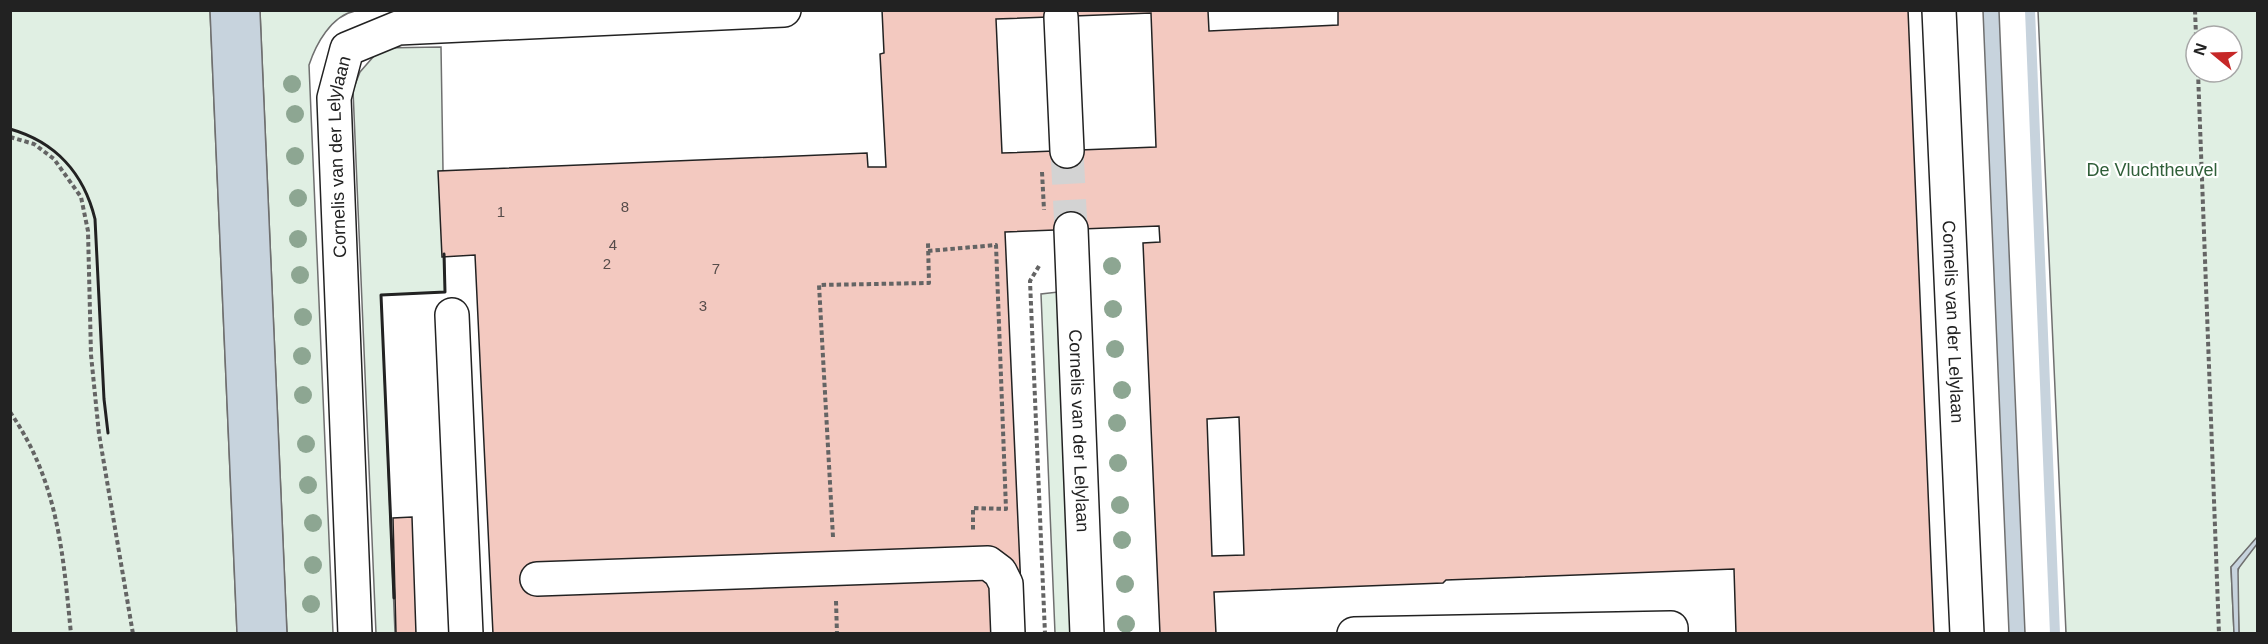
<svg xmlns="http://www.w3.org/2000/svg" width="2268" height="644" viewBox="0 0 2268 644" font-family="Helvetica,sans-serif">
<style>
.green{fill:#e0efe3;stroke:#6f6f6f;stroke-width:1.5;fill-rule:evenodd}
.water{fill:#c7d3dd;stroke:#6f6f6f;stroke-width:1.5}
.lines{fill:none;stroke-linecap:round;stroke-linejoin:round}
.stream{stroke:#c7d3dd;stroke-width:10}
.building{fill:#f3c9c0;stroke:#222;stroke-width:1.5;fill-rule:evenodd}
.minor-tunnel{stroke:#d3d3d3;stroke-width:33;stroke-dasharray:33 16;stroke-linecap:butt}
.minor-casing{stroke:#222;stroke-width:36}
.path{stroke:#646464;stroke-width:4;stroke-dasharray:4.5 3;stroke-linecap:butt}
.minor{stroke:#fff;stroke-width:33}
.wall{stroke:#222;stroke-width:3}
.tree{fill:#8da692}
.labels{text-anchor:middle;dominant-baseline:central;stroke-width:4.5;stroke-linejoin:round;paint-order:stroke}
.number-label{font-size:15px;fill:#564c4a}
.street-label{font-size:18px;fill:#222;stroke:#fff}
.park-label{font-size:18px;fill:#2f5e38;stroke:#fff}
</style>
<rect width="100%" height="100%" fill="#fff"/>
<g class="green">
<path d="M10 11H210L237 633H11Z"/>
<path d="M260 11H355C331 16 316 44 309 65L333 633H287Z"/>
<path d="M2038 11H2257L2258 537 2231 567 2234 633H2066ZM2196 36H2232V72H2196Z"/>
<path d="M441 47 445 292 381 295 395 633H376L353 90 360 72 381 48Z"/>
<path d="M1058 292 1072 633H1055L1041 294Z"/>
<path d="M2257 544V633H2239L2237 574 2240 564Z"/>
</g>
<g class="water">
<path d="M210 11H260L287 633H237Z"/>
<path d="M1983 11H1999L2025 633H2009Z"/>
<path d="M2257 537V544L2238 569 2239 633H2234L2231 567Z"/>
</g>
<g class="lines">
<path class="stream" d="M2030 10 2055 634"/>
</g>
<g class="building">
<path d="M882 10H1229L1208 11 1209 31 1338 25V10H1908L1934 634H1736L1734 569 1446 580 1443 583 1214 592 1216 634H1160L1143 243 1160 242 1159 226 1005 232 1023 634H493L475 255 442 257 438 171 867 153 868 167H886L880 54 884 53ZM1151 13 1156 147 1002 153 996 19ZM1239 417 1244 555 1212 556 1207 419Z"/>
<path d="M412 517 416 634H396L393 518Z"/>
</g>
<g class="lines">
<path class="minor-tunnel" d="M1067 151 1071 229"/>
<g class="minor-casing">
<g id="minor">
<path id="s1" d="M1939 10 1967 634"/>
<path d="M1061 17 1067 151"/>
<path id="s2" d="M1071 229 1087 634"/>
<path d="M452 315 466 634"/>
<path d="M537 579 988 563 1000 572 1006 584 1008 634"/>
<path id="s3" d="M355 634 334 98 347 49 398 28 784 10"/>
<path d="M1354 634 1671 628V634"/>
</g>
</g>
<g class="path">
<path d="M2195 10 2196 36"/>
<path d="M2198 72 2219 634"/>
<path d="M10 137 34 144 54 159 81 197 88 231 91 355 99 434 133 634"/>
<path d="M1042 172 1044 210"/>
<path d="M928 251 996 245 1006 509 973 508V531"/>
<path d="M1039 266 1030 281 1045 634"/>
<path d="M10 412C58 481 63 553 71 634"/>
<path d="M833 537 819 285 929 283 928 243"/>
<path d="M836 601 837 634"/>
</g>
<use href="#minor" class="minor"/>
<g class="wall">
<path d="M10 129C56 142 84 174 95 219L104 399 108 433"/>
<path d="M394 598 381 295 445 292 444 254"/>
</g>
</g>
<g class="tree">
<circle cx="292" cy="84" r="9"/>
<circle cx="295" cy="114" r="9"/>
<circle cx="295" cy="156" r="9"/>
<circle cx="298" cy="198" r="9"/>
<circle cx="298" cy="239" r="9"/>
<circle cx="1112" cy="266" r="9"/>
<circle cx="300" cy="275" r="9"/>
<circle cx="1113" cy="309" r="9"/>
<circle cx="303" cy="317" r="9"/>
<circle cx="1115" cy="349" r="9"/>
<circle cx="302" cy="356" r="9"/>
<circle cx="1122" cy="390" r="9"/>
<circle cx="303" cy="395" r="9"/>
<circle cx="1117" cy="423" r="9"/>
<circle cx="306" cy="444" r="9"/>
<circle cx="1118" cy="463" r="9"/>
<circle cx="308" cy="485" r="9"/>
<circle cx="1120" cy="505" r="9"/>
<circle cx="313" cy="523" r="9"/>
<circle cx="1122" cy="540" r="9"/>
<circle cx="313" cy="565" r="9"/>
<circle cx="1125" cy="584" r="9"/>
<circle cx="311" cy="604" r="9"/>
<circle cx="1126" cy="624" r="9"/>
</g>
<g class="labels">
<g class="number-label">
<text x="625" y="206">8</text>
<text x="501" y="211">1</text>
<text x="613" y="244">4</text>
<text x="607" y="263">2</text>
<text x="716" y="268">7</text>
<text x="703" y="305">3</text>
</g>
<g class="street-label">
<text stroke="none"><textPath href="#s3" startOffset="478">Cornelis van der Lelylaan</textPath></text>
<text stroke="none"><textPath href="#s1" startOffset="312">Cornelis van der Lelylaan</textPath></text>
<text stroke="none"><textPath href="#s2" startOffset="202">Cornelis van der Lelylaan</textPath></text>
</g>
<g class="park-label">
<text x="2152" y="170">De Vluchtheuvel</text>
</g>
</g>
<rect width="2268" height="644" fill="none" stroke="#222222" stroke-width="24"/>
<g transform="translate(2214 54) rotate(289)"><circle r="28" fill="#ffffff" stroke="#a7a7a7" stroke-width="1.5"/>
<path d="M0-4.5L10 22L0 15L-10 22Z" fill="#c62828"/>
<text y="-9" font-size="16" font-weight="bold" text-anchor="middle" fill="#222222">N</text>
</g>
</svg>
